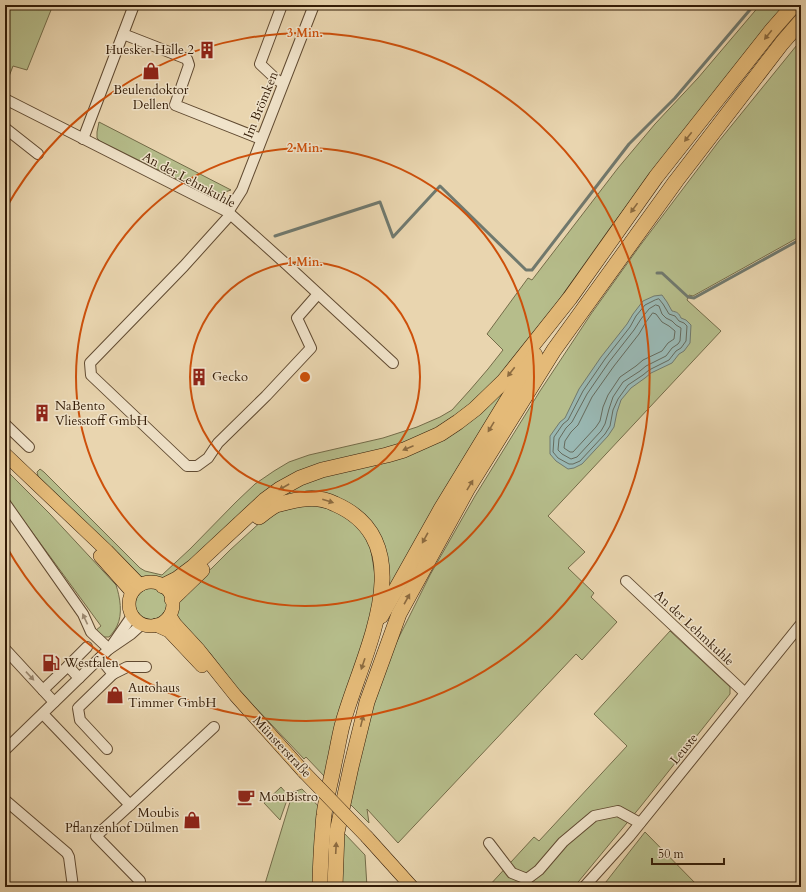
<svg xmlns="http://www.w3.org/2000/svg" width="806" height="892" viewBox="0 0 806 892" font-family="Cardo,serif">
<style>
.green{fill:#b6bd8b;stroke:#746c49}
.water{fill:#99b7b2;stroke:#70796e}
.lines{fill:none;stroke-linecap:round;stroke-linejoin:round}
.shore{stroke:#666a5c;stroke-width:1}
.stream{stroke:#70796e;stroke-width:3}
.minor-casing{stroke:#604a31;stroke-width:12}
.major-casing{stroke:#331c07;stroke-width:14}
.highway-casing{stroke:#331c07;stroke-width:16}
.minor{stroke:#f1e4cb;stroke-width:10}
.major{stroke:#e4ba78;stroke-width:13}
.highway{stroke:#e4ba78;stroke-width:15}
.major-bridge-casing{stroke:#331c07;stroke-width:14;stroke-linecap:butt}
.major-bridge{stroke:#e4ba78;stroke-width:13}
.oneway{fill:#8c6b40}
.oneway2{fill:#9c8a73}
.ring{fill:none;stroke:#cd500b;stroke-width:2}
.labels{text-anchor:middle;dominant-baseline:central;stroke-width:3;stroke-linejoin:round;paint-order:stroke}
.poi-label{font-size:13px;fill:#331c07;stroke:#f1e4cb;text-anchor:start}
.street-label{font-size:13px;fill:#331c07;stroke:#f1e4cb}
.centre{fill:#cd500b;stroke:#f1e4cb;stroke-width:2}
.ring-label{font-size:12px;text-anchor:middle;font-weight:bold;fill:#cd500b;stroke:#f1e4cb;stroke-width:3;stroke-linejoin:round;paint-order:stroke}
</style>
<rect width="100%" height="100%" fill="#e9d5af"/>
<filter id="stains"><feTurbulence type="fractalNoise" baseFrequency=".005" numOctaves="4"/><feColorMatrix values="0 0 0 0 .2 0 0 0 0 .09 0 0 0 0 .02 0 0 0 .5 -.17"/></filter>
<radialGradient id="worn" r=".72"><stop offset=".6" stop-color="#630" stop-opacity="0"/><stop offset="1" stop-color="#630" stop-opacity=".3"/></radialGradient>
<g class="green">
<path d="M5 5H53L27 70 13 66 8 79H5Z"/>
<path d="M760 5H785L681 134 610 228 524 349 475 403 420 439 326 464 162 581 153 579 142 578 38 476 37 472 40 469 44 472 140 568 145 571 162 575 190 549 236 502 255 484 274 471 289 462 309 455 383 438 417 427 440 417 452 410 470 390 488 369 503 350 487 334 528 278 532 280 618 168 655 124 698 78Z"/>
<path d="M801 40V236L693 296 689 295 687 300 721 331 548 516 585 552 568 568 594 593 591 597 617 622 582 660 576 654 398 843 367 809 369 823 349 803 366 725 392 651 430 575 475 496 540 391 591 314 639 247 719 141Z"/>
<path d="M99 122 231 190 216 195H209L100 141 97 138V132Z"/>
<path d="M508 385 387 596V579L349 506 272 501 307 481 389 460Z"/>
<path d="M5 469 50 514 116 585C120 597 123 614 117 626 115 630 112 634 109 637H103L95 631 101 626 5 495Z"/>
<path d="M311 503 345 514 369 539 378 593 325 777 306 757 304 759 237 688 210 653 176 617 177 604 202 574 211 569 230 550 264 519 274 513Z"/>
<circle cx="151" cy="604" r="16"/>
<path d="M670 631 730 687V694L641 806 574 887H488L534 837 539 841 627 746 594 714Z"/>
<path d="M281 787 287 794 288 797 280 820 264 803Z"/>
<path d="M302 789 365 855 367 887H264L293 792Z"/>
<path d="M645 832 699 887H602Z"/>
</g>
<path class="water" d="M662 295 667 302 672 311C677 312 679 313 681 318L686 320 691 325 690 343 684 351 679 354 672 363 651 373 645 378 631 388 621 400 617 412 614 427 608 436 582 464 574 468 568 469 556 461 550 454V436L560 422 565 418 579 389 601 357 627 324 633 314 643 301 654 296Z"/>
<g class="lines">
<g class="shore">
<path d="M659 299 663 304 669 314 675 316 679 321 684 323 687 326 686 341 681 348 676 351 669 360 649 370 643 375 628 385 618 399 613 410 610 426 605 434 580 461 573 464H569L558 458 553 452 554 437 563 424 568 420 583 391 605 359 630 327 636 316 645 305 655 300Z"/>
<path d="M656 305 659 306 662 314 666 318 672 321 676 325 681 328 680 341 678 344 672 348 666 356 646 366 640 371 623 382 613 397 609 409 605 424 601 431 577 457 571 459 562 454 558 450 559 439 566 428 572 422 587 394 609 362 634 330 641 319 649 309Z"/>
<path d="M653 313 656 314 662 322 669 326 675 331 674 339 668 343 662 351 643 360 636 366 620 377 608 395 603 407 600 421 596 427 573 452H570L564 448 565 441 571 432 578 425 592 397 614 366 639 334 646 322Z"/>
</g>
<g class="stream">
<path d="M275 236 380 202 393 237 440 186 526 270H532L629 144 675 98 754 5"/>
<path d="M657 273H662L688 297 694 298 801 239"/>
</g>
<g class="minor-casing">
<g id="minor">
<path d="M282 5 260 64 277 80 283 83"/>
<path d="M123 34 187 59 189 65 175 105 261 139"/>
<path d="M5 99 228 212 286 264 393 363"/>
<path d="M5 128 38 154"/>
<path d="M83 139 134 5"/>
<path d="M228 212 242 190 314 5"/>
<path d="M230 215 184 266 90 363 91 375 187 466H197L208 458 218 443 266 396 311 348 297 318 318 294"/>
<path d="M5 424 29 447"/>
<path d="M5 503 83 614 91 632 109 649"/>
<path d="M626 581 745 693"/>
<path d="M112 645 132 616"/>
<path d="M5 649 54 702"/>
<path d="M100 658 113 674 78 708 80 720 107 749"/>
<path d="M68 666 87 647"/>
<path d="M113 674 127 667H146"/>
<path d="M43 690 68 666 79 678"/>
<path d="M43 714 130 805 214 727"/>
<path d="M5 750 109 649 131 634 142 624"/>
<path d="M5 800 67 853 69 857 73 887"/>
<path d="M130 805 96 836 140 881"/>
<path d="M489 843 512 873 527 879 539 870 563 842 594 816 618 811 640 823"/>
<path d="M584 887 629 837 801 624"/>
</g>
</g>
<g class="major-casing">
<g id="major">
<path d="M5 454 107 551 140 585"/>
<path d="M100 556 132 592"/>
<circle cx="151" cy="604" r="22"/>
<path d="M170 616 175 624 199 650 235 695 304 772"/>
<path d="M156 625 169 631 202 666"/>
<path d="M367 837 412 887"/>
</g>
</g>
<g class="highway-casing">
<g id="highway">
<path d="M259 517C264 513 270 508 276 505 280 504 284 503 288 502 305 498 319 496 335 504 427 544 359 660 342 726 339 738 337 751 334 764 331 781 326 798 324 815 323 822 323 831 322 839 321 855 320 871 320 887"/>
<path d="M163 586 177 579 193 567 265 500 280 489 300 478 322 470 387 455 404 450 440 434 458 422 475 409 504 381 570 298 656 177 772 30 794 5"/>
<path d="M172 599 202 570"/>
<path d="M381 616 441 509 535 355"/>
<path d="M335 887 337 832 351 767 367 702 399 614 468 488 554 350 676 181 782 43 801 21"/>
</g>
</g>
<use href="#minor" class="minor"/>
<use href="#major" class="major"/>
<use href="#highway" class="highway"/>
<g class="major-bridge-casing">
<path id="major-bridge" d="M304 772 367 837"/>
</g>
<use href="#major-bridge" class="major-bridge"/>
</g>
<defs><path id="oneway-solid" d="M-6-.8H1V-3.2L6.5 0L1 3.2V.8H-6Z"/></defs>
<g class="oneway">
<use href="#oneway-solid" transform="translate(768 35) rotate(129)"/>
<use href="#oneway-solid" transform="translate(688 137) rotate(128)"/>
<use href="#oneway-solid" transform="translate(634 208) rotate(126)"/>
<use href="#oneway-solid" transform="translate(511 372) rotate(128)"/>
<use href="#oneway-solid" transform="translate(491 427) rotate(121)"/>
<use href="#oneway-solid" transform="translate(408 448) rotate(157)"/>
<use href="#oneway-solid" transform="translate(470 485) rotate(-59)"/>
<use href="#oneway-solid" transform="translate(284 487) rotate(150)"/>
<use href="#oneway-solid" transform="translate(328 501) rotate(17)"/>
<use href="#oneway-solid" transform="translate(425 538) rotate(119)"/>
<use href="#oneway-solid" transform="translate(407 599) rotate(-61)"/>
<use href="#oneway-solid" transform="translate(363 664) rotate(109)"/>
<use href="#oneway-solid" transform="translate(362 721) rotate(-76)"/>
<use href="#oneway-solid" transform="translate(336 848) rotate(-87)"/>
</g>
<g class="oneway2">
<use href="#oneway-solid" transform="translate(85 619) rotate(-115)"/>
<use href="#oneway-solid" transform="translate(30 676) rotate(47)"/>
</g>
<g class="ring">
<circle cx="305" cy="377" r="115"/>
<circle cx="305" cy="377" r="229"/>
<path d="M6 208A344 344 0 1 1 6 546"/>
</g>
<defs>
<g id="building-bare" transform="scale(1.38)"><path d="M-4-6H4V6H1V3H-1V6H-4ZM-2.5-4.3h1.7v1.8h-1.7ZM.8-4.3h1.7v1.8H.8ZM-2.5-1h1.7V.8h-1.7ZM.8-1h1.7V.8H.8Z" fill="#8f2418" stroke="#f1e4cb" stroke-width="2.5" paint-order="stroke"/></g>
<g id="shop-bare" transform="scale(1.38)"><path d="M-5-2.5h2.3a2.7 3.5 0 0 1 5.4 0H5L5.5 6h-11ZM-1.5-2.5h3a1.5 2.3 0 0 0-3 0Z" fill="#8f2418" stroke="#f1e4cb" stroke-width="2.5" paint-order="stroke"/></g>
<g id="fuel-bare" transform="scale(1.38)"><path d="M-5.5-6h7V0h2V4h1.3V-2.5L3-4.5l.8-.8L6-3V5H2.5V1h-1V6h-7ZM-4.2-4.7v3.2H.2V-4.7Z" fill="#8f2418" stroke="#f1e4cb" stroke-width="2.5" paint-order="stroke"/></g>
<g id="cafe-bare" transform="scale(1.38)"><path d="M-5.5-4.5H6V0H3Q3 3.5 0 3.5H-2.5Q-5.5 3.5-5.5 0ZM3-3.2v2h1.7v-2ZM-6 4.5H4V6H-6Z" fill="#8f2418" stroke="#f1e4cb" stroke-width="2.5" paint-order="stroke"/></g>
</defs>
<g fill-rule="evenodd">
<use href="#building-bare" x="207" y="50"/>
<use href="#shop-bare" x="151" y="71"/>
<use href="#building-bare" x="199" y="377"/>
<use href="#building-bare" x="42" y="413"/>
<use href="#fuel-bare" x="51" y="663"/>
<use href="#shop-bare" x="115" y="695"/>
<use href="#cafe-bare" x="246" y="797"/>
<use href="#shop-bare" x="192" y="820"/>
</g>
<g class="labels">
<g class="poi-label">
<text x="194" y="50" text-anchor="end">Huesker Halle 2</text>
<text x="151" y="90" text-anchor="middle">Beulendoktor<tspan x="151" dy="15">Dellen</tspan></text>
<text x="212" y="377">Gecko</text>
<text x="55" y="406">NaBento<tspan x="55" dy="15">Vliesstoff GmbH</tspan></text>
<text x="64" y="663">Westfalen</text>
<text x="128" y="688">Autohaus<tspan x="128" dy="15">Timmer GmbH</tspan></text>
<text x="259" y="797">MouBistro</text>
<text x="179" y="813" text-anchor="end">Moubis<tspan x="179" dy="15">Pflanzenhof Dülmen</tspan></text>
</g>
<g class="street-label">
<text transform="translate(261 105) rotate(-68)">Im Brömken</text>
<text transform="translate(189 180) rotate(28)">An der Lehmkuhle</text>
<text transform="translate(694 628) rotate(43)">An der Lehmkuhle</text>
<text transform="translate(282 747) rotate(47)">Münsterstraße</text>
<text transform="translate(684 749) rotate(-51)">Leuste</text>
</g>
</g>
<circle cx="305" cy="377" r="6" class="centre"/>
<g class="ring-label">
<text x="305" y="37">3 Min.</text>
<text x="305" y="152">2 Min.</text>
<text x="305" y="266">1 Min.</text>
</g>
<rect width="806" height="892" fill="none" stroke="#e9d5af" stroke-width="20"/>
<rect x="6" y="6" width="794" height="880" fill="none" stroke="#331c07" stroke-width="2"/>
<rect x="10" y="10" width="786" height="872" fill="none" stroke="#331c07"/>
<path d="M652 858v6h72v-6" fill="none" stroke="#331c07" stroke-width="2"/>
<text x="658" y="858" font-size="12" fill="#331c07" stroke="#f1e4cb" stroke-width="3" paint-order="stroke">50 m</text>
<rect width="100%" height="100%" filter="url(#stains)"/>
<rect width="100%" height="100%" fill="url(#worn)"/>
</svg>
